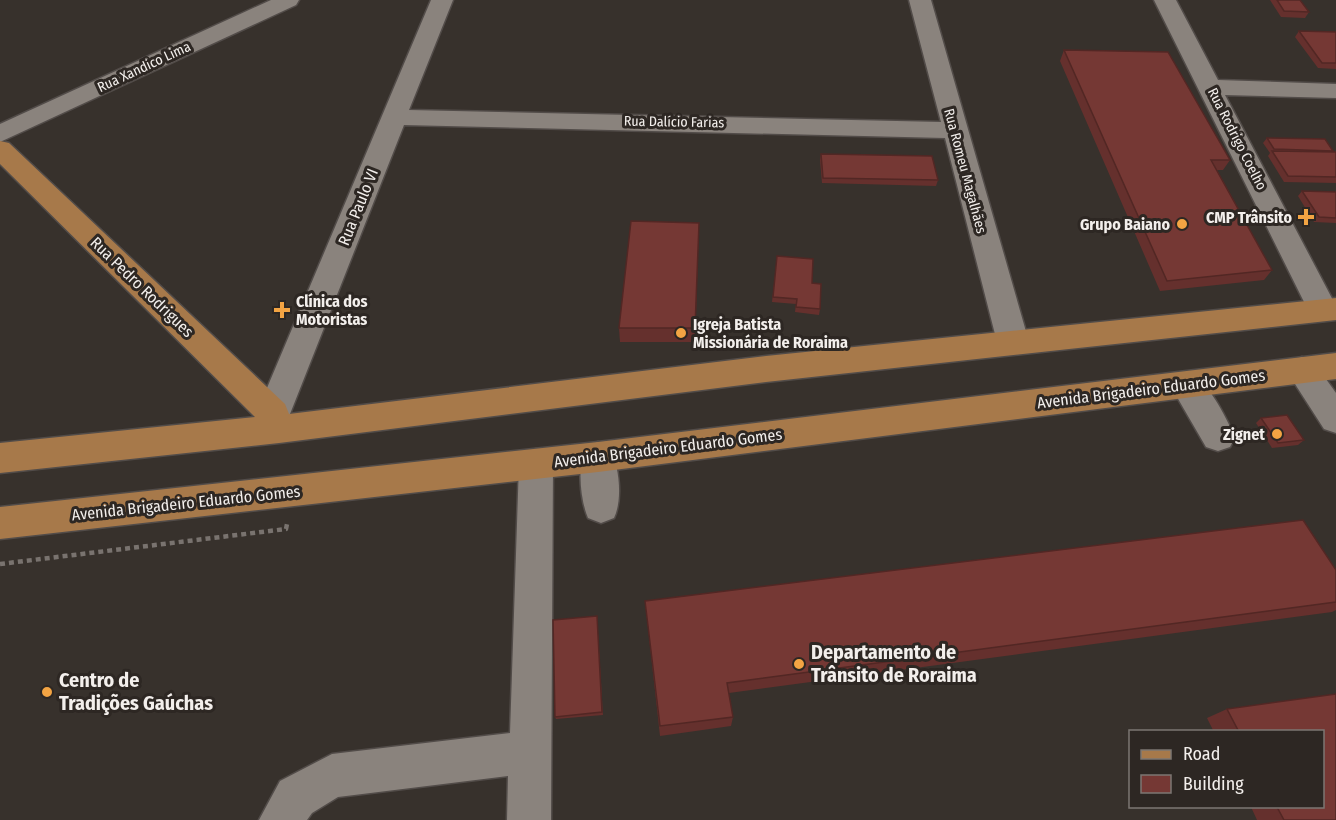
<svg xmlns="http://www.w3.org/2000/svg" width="1336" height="820" viewBox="0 0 1336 820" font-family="'Fira Sans Condensed',sans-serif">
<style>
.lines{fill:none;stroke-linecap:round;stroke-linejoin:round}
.minor-casing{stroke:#524c49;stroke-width:3}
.major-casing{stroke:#524c49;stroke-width:3}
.path{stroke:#79736f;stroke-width:4.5;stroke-dasharray:5 4;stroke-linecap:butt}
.minor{fill:#8a837d;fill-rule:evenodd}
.major{fill:#a7794a;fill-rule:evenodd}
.wall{fill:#65302d}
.building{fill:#753834;stroke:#522724;stroke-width:1.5}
.poi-dot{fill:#f3a443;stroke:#2d2723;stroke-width:2}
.labels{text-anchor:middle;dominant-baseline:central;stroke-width:6;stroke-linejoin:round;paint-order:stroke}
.far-street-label{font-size:14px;fill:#f3efec;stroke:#2d2723}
.street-label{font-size:16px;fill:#f3efec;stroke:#2d2723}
.poi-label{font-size:16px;font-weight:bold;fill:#f3efec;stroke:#2d2723;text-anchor:end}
.near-poi-label{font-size:20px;font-weight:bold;fill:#f3efec;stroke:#2d2723;text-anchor:start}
</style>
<rect width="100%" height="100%" fill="#37312c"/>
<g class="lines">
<g class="minor-casing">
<g id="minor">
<path d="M271 0H299L296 5 0 142V124Z"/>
<path d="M431 0H453L409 110 941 122 909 0H931L1029 342 1024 350 1013 354 1002 350 997 342 945 138 404 125 290 414 285 424 273 428 261 424 256 414Z"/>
<path d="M1154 0H1176L1218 80 1336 84V98L1225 95 1336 306 1334 318 1323 321 1312 318Z"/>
<path d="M1302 357 1313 361 1336 393V433L1324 429 1286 370 1291 361Z"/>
<path d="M1186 372C1208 379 1225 416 1235 437L1230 447 1218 451 1206 447 1170 385 1175 376Z"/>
<path d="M598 442 610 447C619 466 623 499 614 518L601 523 588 518C580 499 577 465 586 447Z"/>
<path d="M536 449 548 454 553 464 551 820H507L508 776 338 797 312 813 307 820H259L280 781 332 754 510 733 519 464 524 454Z"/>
</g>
</g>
<g class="major-casing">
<g id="major">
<path d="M0 141 9 143 285 404 289 414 766 356 1336 298V320L766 382 279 443 0 473V443L255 417 0 164Z"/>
<path d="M1336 353V379L598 472 0 539V507L598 442Z"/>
</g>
</g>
<path class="path" d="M0 564 286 529 287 524"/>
<use href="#minor" class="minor"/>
<use href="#major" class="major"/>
</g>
<g class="wall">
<path d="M1270 0H1300L1309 12 1305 18 1281 17Z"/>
<path d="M1299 31 1336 32V69L1318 68 1295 37Z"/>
<path d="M1064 50 1230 160 1223 170H1217L1272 270 1264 280 1160 291 1060 61Z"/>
<path d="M1267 138 1336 152V183L1284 182 1268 156 1270 153 1263 143Z"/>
<path d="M821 154 938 180 936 186 822 183 820 160Z"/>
<path d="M1302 191 1336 192V223L1314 222 1298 196Z"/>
<path d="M699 223 695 342H620L619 328Z"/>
<path d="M777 256 812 283 820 309 819 315 795 312 796 304 772 302Z"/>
<path d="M1261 418 1304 440 1298 445 1272 448 1256 423Z"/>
<path d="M1336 570V610L1332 612 729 693 733 717 731 726 660 736 645 601Z"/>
<path d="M597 616 603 715 556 719 555 717Z"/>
<path d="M1336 694V820H1257L1251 807H1323V732H1214L1207 718 1227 709Z"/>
</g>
<g class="building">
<path d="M1277 0H1300L1309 12 1284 11Z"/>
<path d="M1299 31 1336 32V63H1322Z"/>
<path d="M1064 50 1168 52 1230 160H1211L1272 270 1167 281Z"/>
<path d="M1267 138 1325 139 1333 151 1274 149Z"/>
<path d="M1272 151 1336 152V177L1288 176Z"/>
<path d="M821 154 932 156 938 180 823 178Z"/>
<path d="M1302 191 1336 192V218L1319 217Z"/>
<path d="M631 221 699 223 695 328H619Z"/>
<path d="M777 256 813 259 812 283 821 284 820 309 796 307 797 299 773 297Z"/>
<path d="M1287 415 1304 440 1278 443 1261 418Z"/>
<path d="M1303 520 1336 570V602L727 683 733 717 660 726 645 601Z"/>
<path d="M597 616 602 712 555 717 553 620Z"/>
<path d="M1336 694V820H1284L1277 807H1323V732H1239L1227 709Z"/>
</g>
<g class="poi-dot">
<path d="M1303 208h6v6h6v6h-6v6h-6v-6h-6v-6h6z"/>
<circle cx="1182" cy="224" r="6"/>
<path d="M279 301h6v6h6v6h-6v6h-6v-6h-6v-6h6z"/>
<circle cx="681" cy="333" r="6"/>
<circle cx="1277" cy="434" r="6"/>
<circle cx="799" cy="664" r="6"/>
<circle cx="47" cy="692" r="6"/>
</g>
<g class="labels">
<g class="far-street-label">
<text transform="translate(144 67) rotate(-25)">Rua Xandico Lima</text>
<text transform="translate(674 122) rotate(1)">Rua Dalício Farias</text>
<text transform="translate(1237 139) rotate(63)">Rua Rodrigo Coelho</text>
<text transform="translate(965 171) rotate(75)">Rua Romeu Magalhães</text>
</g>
<g class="street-label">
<text transform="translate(358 207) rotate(-68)">Rua Paulo VI</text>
<text transform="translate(142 287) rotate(44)">Rua Pedro Rodrigues</text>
<text transform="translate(1151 389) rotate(-7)">Avenida Brigadeiro Eduardo Gomes</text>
<text transform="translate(668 448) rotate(-7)">Avenida Brigadeiro Eduardo Gomes</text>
<text transform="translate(186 503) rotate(-6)">Avenida Brigadeiro Eduardo Gomes</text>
</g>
<g class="poi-label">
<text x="1292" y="217">CMP Trânsito</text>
<text x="1170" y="224">Grupo Baiano</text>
<text x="296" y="301" text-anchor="start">Clínica dos<tspan x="296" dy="18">Motoristas</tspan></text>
<text x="693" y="324" text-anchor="start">Igreja Batista<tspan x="693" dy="18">Missionária de Roraima</tspan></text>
<text x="1265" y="434">Zignet</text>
</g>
<g class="near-poi-label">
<text x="811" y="652">Departamento de<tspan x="811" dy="23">Trânsito de Roraima</tspan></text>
<text x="59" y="680">Centro de<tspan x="59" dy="23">Tradições Gaúchas</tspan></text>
</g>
</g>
<rect x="1129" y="730" width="195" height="78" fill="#2d2723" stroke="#7c7773" stroke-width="1.5"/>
<rect x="1141" y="750" width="30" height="9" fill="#a7794a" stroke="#7c7773" stroke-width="1.5"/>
<text x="1183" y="760" font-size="18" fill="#f3efec">Road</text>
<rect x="1141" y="775" width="30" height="18" fill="#753834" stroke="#7c7773" stroke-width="1.5"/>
<text x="1183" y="790" font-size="18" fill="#f3efec">Building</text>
</svg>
